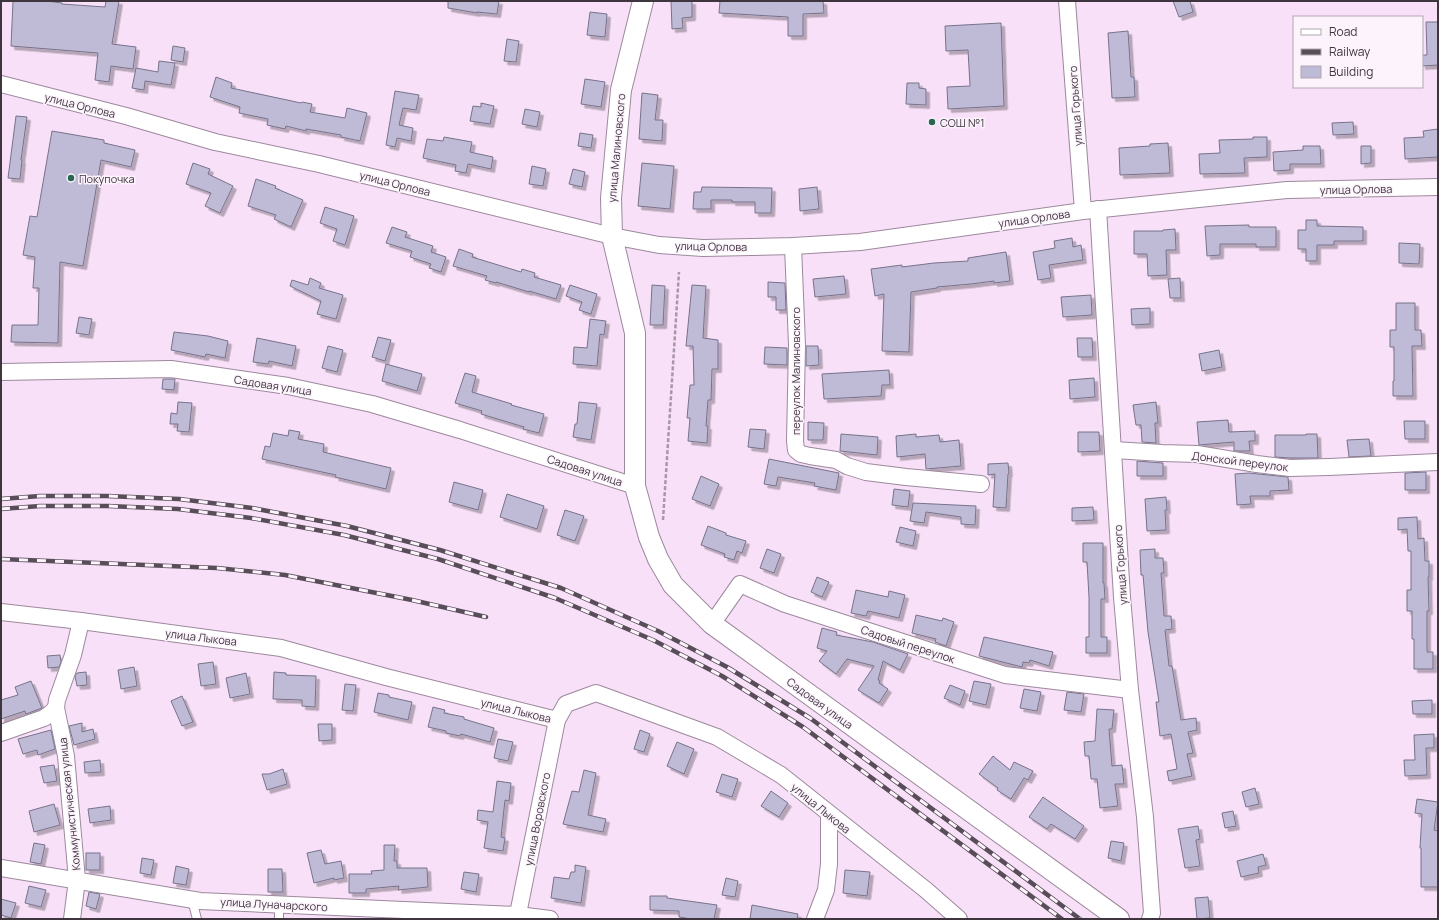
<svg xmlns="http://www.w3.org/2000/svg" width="1439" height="920" viewBox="0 0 1439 920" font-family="Manrope,sans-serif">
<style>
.building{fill:#bfbad5;stroke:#77728b;filter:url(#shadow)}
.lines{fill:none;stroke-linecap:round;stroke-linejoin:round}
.service-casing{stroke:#9d889d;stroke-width:10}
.minor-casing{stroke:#9d889d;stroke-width:18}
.tertiary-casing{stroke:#9d889d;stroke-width:22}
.path{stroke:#a897a8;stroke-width:2.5;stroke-dasharray:4 2;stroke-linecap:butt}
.service{stroke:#fff;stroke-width:8}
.minor{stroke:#fff;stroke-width:16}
.tertiary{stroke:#fff;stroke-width:20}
.rail-casing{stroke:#584d58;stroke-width:4.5}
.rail{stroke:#fcf3fc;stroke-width:3;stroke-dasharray:9;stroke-linecap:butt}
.poi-dot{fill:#296753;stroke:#fcf3fc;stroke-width:1.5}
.labels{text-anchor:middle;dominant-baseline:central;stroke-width:3;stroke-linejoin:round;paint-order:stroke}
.street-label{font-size:11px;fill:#3e353e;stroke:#fcf3fc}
.poi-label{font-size:11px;fill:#3e353e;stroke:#fcf3fc;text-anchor:start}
</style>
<defs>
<filter id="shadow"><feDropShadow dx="3.5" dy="3.5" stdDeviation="0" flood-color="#0004"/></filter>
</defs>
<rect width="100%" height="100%" fill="#f8e1f8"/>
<g class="building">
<path d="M13 1H47L62 3V4L105 7 106 1H119L112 44 136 47 133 69 111 66 109 82 95 80 98 53 11 46Z"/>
<path d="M448 1H499L497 14 477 12V13L448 8Z"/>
<path d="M671 1H692V17L682 18 683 28 672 29Z"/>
<path d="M720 1H823L824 13 803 14V36H788V17L719 13Z"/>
<path d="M1173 1H1190L1193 12 1179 17Z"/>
<path d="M590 12 607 14 605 37 587 35Z"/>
<path d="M1426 22H1438V65L1422 66V55H1427Z"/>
<path d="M1001 23 1004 106 948 109 947 87 970 86 968 50 946 51 945 26Z"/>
<path d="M1128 31 1131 77H1134L1135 97 1112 98 1108 33Z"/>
<path d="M507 39 519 41 516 62 504 61Z"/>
<path d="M173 46 185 48 183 62 171 60Z"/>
<path d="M159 61 175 63 171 85 145 81 144 90 132 88 136 68 158 72Z"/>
<path d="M216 77 232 83 231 88 301 103 302 102 312 104 310 112 345 118 347 108 367 113 360 141 341 137V135L306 129V131L286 126 285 129 267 125 268 119 239 113 240 107 210 97Z"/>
<path d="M585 79 605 82 601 107 581 104Z"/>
<path d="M907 83H919V88L926 89V105L906 104Z"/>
<path d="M395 91 419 95 416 110 403 108 399 125 413 128 411 141 397 138 395 147 386 145Z"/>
<path d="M642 93 658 95 655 120H663L662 141 639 139Z"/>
<path d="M481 103 494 106 490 124 470 121 473 106 481 107Z"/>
<path d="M525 109 540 112 537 127 522 124Z"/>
<path d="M16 116 27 117 21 160H22L20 179 8 178Z"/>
<path d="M1353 122 1354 134 1333 135 1332 123Z"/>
<path d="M1438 129V157L1405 159 1404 138 1424 137 1423 131Z"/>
<path d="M52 131 104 140V143L135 150 131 167 101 160 83 266 60 262 58 343 11 342 12 325H38L39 288H33L35 257 23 255 30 216 37 217Z"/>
<path d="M580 133 593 135 591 148 578 146Z"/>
<path d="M444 137 472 142 470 152 493 157 491 169 468 164 466 173 455 171 456 165 423 158 427 139 443 141Z"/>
<path d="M1253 137H1267V157L1244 158 1245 173 1200 174 1199 154 1220 153 1219 140 1253 139Z"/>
<path d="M1168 143 1170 173 1120 175 1119 148 1150 146V144Z"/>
<path d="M1303 146H1320L1321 164H1290V170L1274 171 1273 152 1303 150Z"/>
<path d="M1361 146H1371V163L1361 164Z"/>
<path d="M193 163 210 169 208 174 233 186 220 213 205 206 211 193 186 184Z"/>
<path d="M642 163 674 166 670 209 638 206Z"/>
<path d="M532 166 546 169 543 186 529 184Z"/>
<path d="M573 169 585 172 582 187 569 184Z"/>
<path d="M256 179 276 186 275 188 303 200 291 227 274 219 276 215 248 206Z"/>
<path d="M702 187 772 188 771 213H755V202H732V200H711V209H693L694 192H701Z"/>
<path d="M817 187 819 209 800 211 799 189Z"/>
<path d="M325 207 354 216 345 245 333 241 337 229 320 223Z"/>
<path d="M1306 220H1317V226L1363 227V241H1334V245H1317V261H1306V249H1298V230H1306Z"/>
<path d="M1249 225V227H1276V247H1256V244H1220V255L1207 256 1205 226Z"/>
<path d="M392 227 407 232 405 237 433 246 431 252 446 257 441 272 429 268 431 264 410 257 412 251 386 243Z"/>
<path d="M1175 229 1176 250H1166L1167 275 1148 276 1147 254H1134V231H1163V230Z"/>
<path d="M1072 238 1073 247 1081 245 1083 260 1049 265 1051 278 1038 280 1033 252 1055 248 1054 241Z"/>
<path d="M1399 243 1420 244 1419 264 1399 263Z"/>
<path d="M459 249 473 254 472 257 521 272 522 269 535 273 534 277 561 285 556 299 529 291V292L496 282V283L485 280 487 276 453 266Z"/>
<path d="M1006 252 1010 281 994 283V281L971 284 937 287V288L911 292 909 352 882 351 884 294 875 296 871 269 902 265V267L934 263 968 261V258Z"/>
<path d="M844 276 846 294 815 297 813 279Z"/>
<path d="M310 278 321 283 319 288 343 295 336 319 317 314 321 301 290 286 292 280 308 285Z"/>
<path d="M1180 278 1181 298H1170L1168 279Z"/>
<path d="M768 282 785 283 786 310H776V297H768Z"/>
<path d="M570 285 597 294 591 314 579 310 582 302 566 296Z"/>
<path d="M652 285 665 286 663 325H650Z"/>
<path d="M692 285 706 286 703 338 718 340V369H712L711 400H708L706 426H708L707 443 688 441 690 418H687L690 385H694L693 346H686Z"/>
<path d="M1091 295 1092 315 1063 317 1061 297Z"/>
<path d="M1396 303H1415V330H1421L1422 346H1412L1413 396H1393V381H1394V347H1390V330H1396Z"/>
<path d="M1150 308V324L1132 325 1131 309Z"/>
<path d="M79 317 92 319 89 335 76 333Z"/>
<path d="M590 319 606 321 604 335 600 334 597 366 573 364 574 347 587 348Z"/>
<path d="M174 332 208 336 228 341 225 358 206 354 205 357 171 350Z"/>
<path d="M378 337 391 340 385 361 372 357Z"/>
<path d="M257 338 296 346 292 366 269 361 268 364 253 362Z"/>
<path d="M1077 338H1092L1093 357H1078Z"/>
<path d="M328 346 343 350 337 372 322 368Z"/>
<path d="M806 346H818L819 365 806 366Z"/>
<path d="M765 347 787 348V365L764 364Z"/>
<path d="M1219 350 1222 367 1202 371 1199 354Z"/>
<path d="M386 364 422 374 417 391 382 381Z"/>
<path d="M889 370 890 385H882L881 396 824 399 822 374Z"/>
<path d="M465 373 476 376 472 392 512 404 511 405 544 414 539 433 523 429 524 427 481 414 482 411 455 403Z"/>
<path d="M1094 378 1095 397 1070 399 1069 380Z"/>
<path d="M163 379H175L174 390 162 389Z"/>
<path d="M178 402 192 403 189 432 177 431 178 424H170L171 413 177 414Z"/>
<path d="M579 402 597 404 591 440 573 437 575 424H577Z"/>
<path d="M1156 402 1158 423H1155L1156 443 1142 442 1141 425H1136L1133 405Z"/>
<path d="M1228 420 1229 432 1255 431V441H1249L1250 451H1234V442L1199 445 1197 422Z"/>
<path d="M1404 421H1425V439H1405Z"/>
<path d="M808 422 824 423 823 440H808Z"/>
<path d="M750 429 766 430 764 449 748 447Z"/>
<path d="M289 430 300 432 298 439 324 444 323 452 391 468 386 489 335 477 336 475 262 459 265 446 270 447 273 433 288 436Z"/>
<path d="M1078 432H1099L1100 451 1078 452Z"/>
<path d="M841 434 878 437 877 455 840 451Z"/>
<path d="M916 434V437L939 435 940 442 959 440 961 466 926 469 925 454 897 457 896 436Z"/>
<path d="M1306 434H1317L1318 458H1290L1275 457V435H1306Z"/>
<path d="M1369 439 1371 456 1349 457 1347 440Z"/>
<path d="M769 459 839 473 836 490 814 486 815 483 778 477 776 486 764 484Z"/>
<path d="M1137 461 1163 463V476H1137Z"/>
<path d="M1008 463 1009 473 1008 474 1006 508 993 507 995 474 988 475V464Z"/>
<path d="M1426 472V490H1405V473Z"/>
<path d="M1249 473 1288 477 1289 490 1270 491V496H1250L1251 504 1237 505 1235 474Z"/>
<path d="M701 476 719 484 710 506 692 499Z"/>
<path d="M454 482 483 490 478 510 449 502Z"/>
<path d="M894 489 910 491 908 507 892 505Z"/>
<path d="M507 494 544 506 537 529 500 517Z"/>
<path d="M1166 497 1167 510H1165L1166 530 1147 531 1145 499Z"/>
<path d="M913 503 976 506 975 525 961 524V517L926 512 924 523 910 521Z"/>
<path d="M1093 507 1094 520 1072 521V508Z"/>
<path d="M565 510 584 516 575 541 557 535Z"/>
<path d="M1417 517 1418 539 1424 538 1425 561H1429V577H1428L1429 611H1427V652H1433V669H1414V639H1412V611H1407V590H1411V551H1408L1407 529 1398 530V518Z"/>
<path d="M708 526 726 533V535L746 541 742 553 737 551 734 560 724 557 725 554 701 545Z"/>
<path d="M900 527 916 531 913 546 896 542Z"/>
<path d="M1083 543H1103V583H1104L1105 599H1101V637H1107V653H1086V637H1089V597L1087 562H1083Z"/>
<path d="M767 549 781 554 774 573 760 568Z"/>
<path d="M1155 549V558H1163L1164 573H1161L1164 616H1171L1172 629 1165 630 1169 666H1172L1181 720 1196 718 1197 730 1188 732 1193 753 1187 754 1192 776 1169 781 1167 771 1177 769 1171 734 1160 736 1156 702H1159L1148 632 1143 575H1141L1140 550Z"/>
<path d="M817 577 829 582 822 597 811 592Z"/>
<path d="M856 590 888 597 889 591 905 595 899 618 868 611 866 616 851 613Z"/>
<path d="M916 615 942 621 943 618 954 622 946 646 935 642 936 639 912 633Z"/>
<path d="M822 628 837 632 836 635 873 642 908 654 900 670 883 661 878 680 880 681 879 683 888 689 879 703 858 690 874 666 847 659 836 674 819 661 827 651 817 648Z"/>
<path d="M984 637 1053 652 1049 666 1030 660 1029 663 1023 662 1022 667 979 656Z"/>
<path d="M60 655 61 662 59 667 48 668 47 656Z"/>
<path d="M213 662 216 684 201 686 198 664Z"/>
<path d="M134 667 137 686 121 689 118 670Z"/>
<path d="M86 672 87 685 77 686 75 676 77 673Z"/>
<path d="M274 672 286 673V675L316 676 315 707 302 706V700L273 699Z"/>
<path d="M246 673 250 694 230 698 226 678Z"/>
<path d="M31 681 42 708 26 714 25 711 1 719V700L18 695 15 687Z"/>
<path d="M974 681 991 684 986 705 969 701Z"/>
<path d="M345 684 356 685 353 711 342 710Z"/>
<path d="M950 685 965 691 960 705 944 698Z"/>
<path d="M1024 689 1041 692 1037 711 1020 708Z"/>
<path d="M1067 692 1084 694 1081 712 1064 710Z"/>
<path d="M378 693 389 695V697L412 702 408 720 374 712Z"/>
<path d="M182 696 193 722 182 726 171 701Z"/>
<path d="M1432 700V714H1413L1412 701Z"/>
<path d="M433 707 445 710 444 713 464 717V719L494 728 490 742 461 734 460 736 446 733V731L428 727Z"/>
<path d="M1097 709 1114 710 1112 729H1109L1112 766 1122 765 1124 784H1115L1118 806 1100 808 1097 779H1091L1089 756H1085L1084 742 1095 741Z"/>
<path d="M82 723V732L93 729 95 739 74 745 69 726Z"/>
<path d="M318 724H332V740L319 741Z"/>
<path d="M51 730 55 749 38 755 37 750 23 754 18 739Z"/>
<path d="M640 730 650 734 644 752 634 749Z"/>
<path d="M1434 734V748H1426L1427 775 1405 776 1404 760H1415L1414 735Z"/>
<path d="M498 739 513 742 508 761 494 758Z"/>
<path d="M677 742 694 749 684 774 667 766Z"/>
<path d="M993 756 1010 770 1014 762 1033 771 1028 780 1024 778 1011 799 997 790 998 788 979 774Z"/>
<path d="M100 760 101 772 85 773 84 762Z"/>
<path d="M54 765 57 781 44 783 40 767Z"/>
<path d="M283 769 287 784 267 790 262 774H269Z"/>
<path d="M584 770 596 773 588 815 606 819 603 832 563 824 572 791 579 792Z"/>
<path d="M722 774 738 779 732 797 716 792Z"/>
<path d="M497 781 511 783 509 801 505 800 501 837 505 838 503 851 484 848 488 822 477 820 478 810 493 812Z"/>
<path d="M1255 788 1259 804 1246 807 1242 792Z"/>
<path d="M771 791 788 803 779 817 761 806Z"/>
<path d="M1043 797 1084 826 1075 839 1051 824 1047 829 1029 817Z"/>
<path d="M1417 799 1438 802 1434 830 1438 831V887H1421V848H1420L1422 814 1415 813Z"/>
<path d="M54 804 60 825 34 832 29 811Z"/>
<path d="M110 806 111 820 90 823 88 809Z"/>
<path d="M1233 811 1236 826 1225 828 1222 813Z"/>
<path d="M1198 826 1200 839 1196 840 1200 866 1185 868 1178 829Z"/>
<path d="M1111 841 1124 843 1121 861 1108 858Z"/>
<path d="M34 843 45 845 41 864 30 862Z"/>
<path d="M384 845H395L394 861H397V868H427L428 887 398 890 399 886 366 889V893H349V874H372L371 871 384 870Z"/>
<path d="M321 850 325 864 341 861 344 878 334 880V878L314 883 307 853Z"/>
<rect x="86" y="853" width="14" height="17"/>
<path d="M1263 854 1266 865 1258 867 1259 873 1241 877 1237 861Z"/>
<path d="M142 858 154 860 151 875 140 873Z"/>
<path d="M575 865 586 867 581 903 551 898 554 877 569 879 571 872H575Z"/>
<path d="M176 866 189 869 186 885 173 883Z"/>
<path d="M268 869H282L283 892H268Z"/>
<path d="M845 870 870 872 867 896 843 893Z"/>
<path d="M464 872 479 874 476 892 461 889Z"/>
<path d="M726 878 738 881 735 897 722 895Z"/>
<path d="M29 886 46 890 41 907 25 903Z"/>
<path d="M89 892 100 894 96 909 86 906Z"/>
<path d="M650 896H667V898L717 905 714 919H691L679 917V911L650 910Z"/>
<path d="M1208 897 1210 918 1197 919 1195 898Z"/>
<path d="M1 899 16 903 11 918 1 915Z"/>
<path d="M752 905 798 914 797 919H750Z"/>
</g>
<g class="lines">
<g class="service-casing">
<g id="service">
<path d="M192 900 197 919"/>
<path d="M279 919V905"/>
</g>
</g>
<g class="minor-casing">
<g id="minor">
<path d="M1067 1 1083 211"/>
<path d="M1 84 126 116 215 142 319 164 612 236 659 245 703 248 793 246 860 242 1083 211 1287 190 1438 187"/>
<path d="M1098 209 1122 597 1130 690 1145 817 1152 913 1150 919"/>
<path d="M793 246 797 345 795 441 796 450 801 454 810 456 836 460 847 466 866 472 906 477 981 484"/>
<path d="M1 372 171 369 288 386 372 404 460 430 635 486"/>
<path d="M1114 450 1162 453 1197 454 1257 464 1290 468 1329 467 1438 462"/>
<path d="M1 612 81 621 281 648 386 677 557 720"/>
<path d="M712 624 740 584 785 604 1005 675 1130 690"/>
<path d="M1 733 44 718 50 714 56 708"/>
<path d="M1 868 200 901 518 915 550 919"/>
<path d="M72 919 77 880 66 756 56 708 57 700 73 655 81 621"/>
<path d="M517 919 557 720 566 704 596 693 717 737 781 775 926 890 959 919"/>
<path d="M815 919 826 890 829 864V814"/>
</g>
</g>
<g class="tertiary-casing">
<path id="tertiary" d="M643 1 621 90 611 198 612 236 635 333V486L649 537 658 559 673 585 712 624 1119 919"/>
</g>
<path class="path" d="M663 520 679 272"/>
<use href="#service" class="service"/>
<use href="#minor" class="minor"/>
<use href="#tertiary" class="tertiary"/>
<g class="rail-casing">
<g id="rail">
<path d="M1 499 40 496H107L179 499 252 508 347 526 440 550 561 588 658 631 727 667 810 718 1080 919"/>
<path d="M1 509 40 506H108L178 509 251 518 344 535 438 559 555 598 653 640 722 676 803 727 1062 919"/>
<path d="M1 559 217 568 285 575 412 600 486 617"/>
</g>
</g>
<use href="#rail" class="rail"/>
</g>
<g class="poi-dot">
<circle cx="932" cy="122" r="4"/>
<circle cx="71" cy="178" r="4"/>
</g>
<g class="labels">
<g class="street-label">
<text transform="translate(80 105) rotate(14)">улица Орлова</text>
<text transform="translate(1075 106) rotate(-94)">улица Горького</text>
<text transform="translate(616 148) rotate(-85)">улица Малиновского</text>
<text transform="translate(395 183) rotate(14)">улица Орлова</text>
<text transform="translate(1356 189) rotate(-1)">улица Орлова</text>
<text transform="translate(1034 218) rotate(-8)">улица Орлова</text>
<text transform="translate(711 246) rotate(1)">улица Орлова</text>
<text transform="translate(795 371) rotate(-90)">переулок Малиновского</text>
<text transform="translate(273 385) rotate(9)">Садовая улица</text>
<text transform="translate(1240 461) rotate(7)">Донской переулок</text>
<text transform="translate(585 470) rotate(18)">Садовая улица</text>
<text transform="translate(1120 565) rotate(-94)">улица Горького</text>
<text transform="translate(201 637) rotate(7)">улица Лыкова</text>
<text transform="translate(908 644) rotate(18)">Садовый переулок</text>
<text transform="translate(820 703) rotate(36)">Садовая улица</text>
<text transform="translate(516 710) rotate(14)">улица Лыкова</text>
<text transform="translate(69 804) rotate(-96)">Коммунистическая улица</text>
<text transform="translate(821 808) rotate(39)">улица Лыкова</text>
<text transform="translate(537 819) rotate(-79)">улица Воровского</text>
<text transform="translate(274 904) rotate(3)">улица Луначарского</text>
</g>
<g class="poi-label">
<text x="940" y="122">СОШ №1</text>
<text x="79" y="178">Покупочка</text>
</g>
</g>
<rect width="1439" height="920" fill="none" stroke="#3e353e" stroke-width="4"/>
<rect x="1293" y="16" width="130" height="72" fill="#fcf3fc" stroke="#b0a7b0"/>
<rect x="1301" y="29" width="20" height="6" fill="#ffffff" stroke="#b0a7b0"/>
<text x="1329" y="36" font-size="12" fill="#3e353e">Road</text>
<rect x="1301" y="49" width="20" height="6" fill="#584d58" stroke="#b0a7b0"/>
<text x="1329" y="56" font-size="12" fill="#3e353e">Railway</text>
<rect x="1301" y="66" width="20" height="12" fill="#bfbad5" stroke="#b0a7b0"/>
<text x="1329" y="76" font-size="12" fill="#3e353e">Building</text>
</svg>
